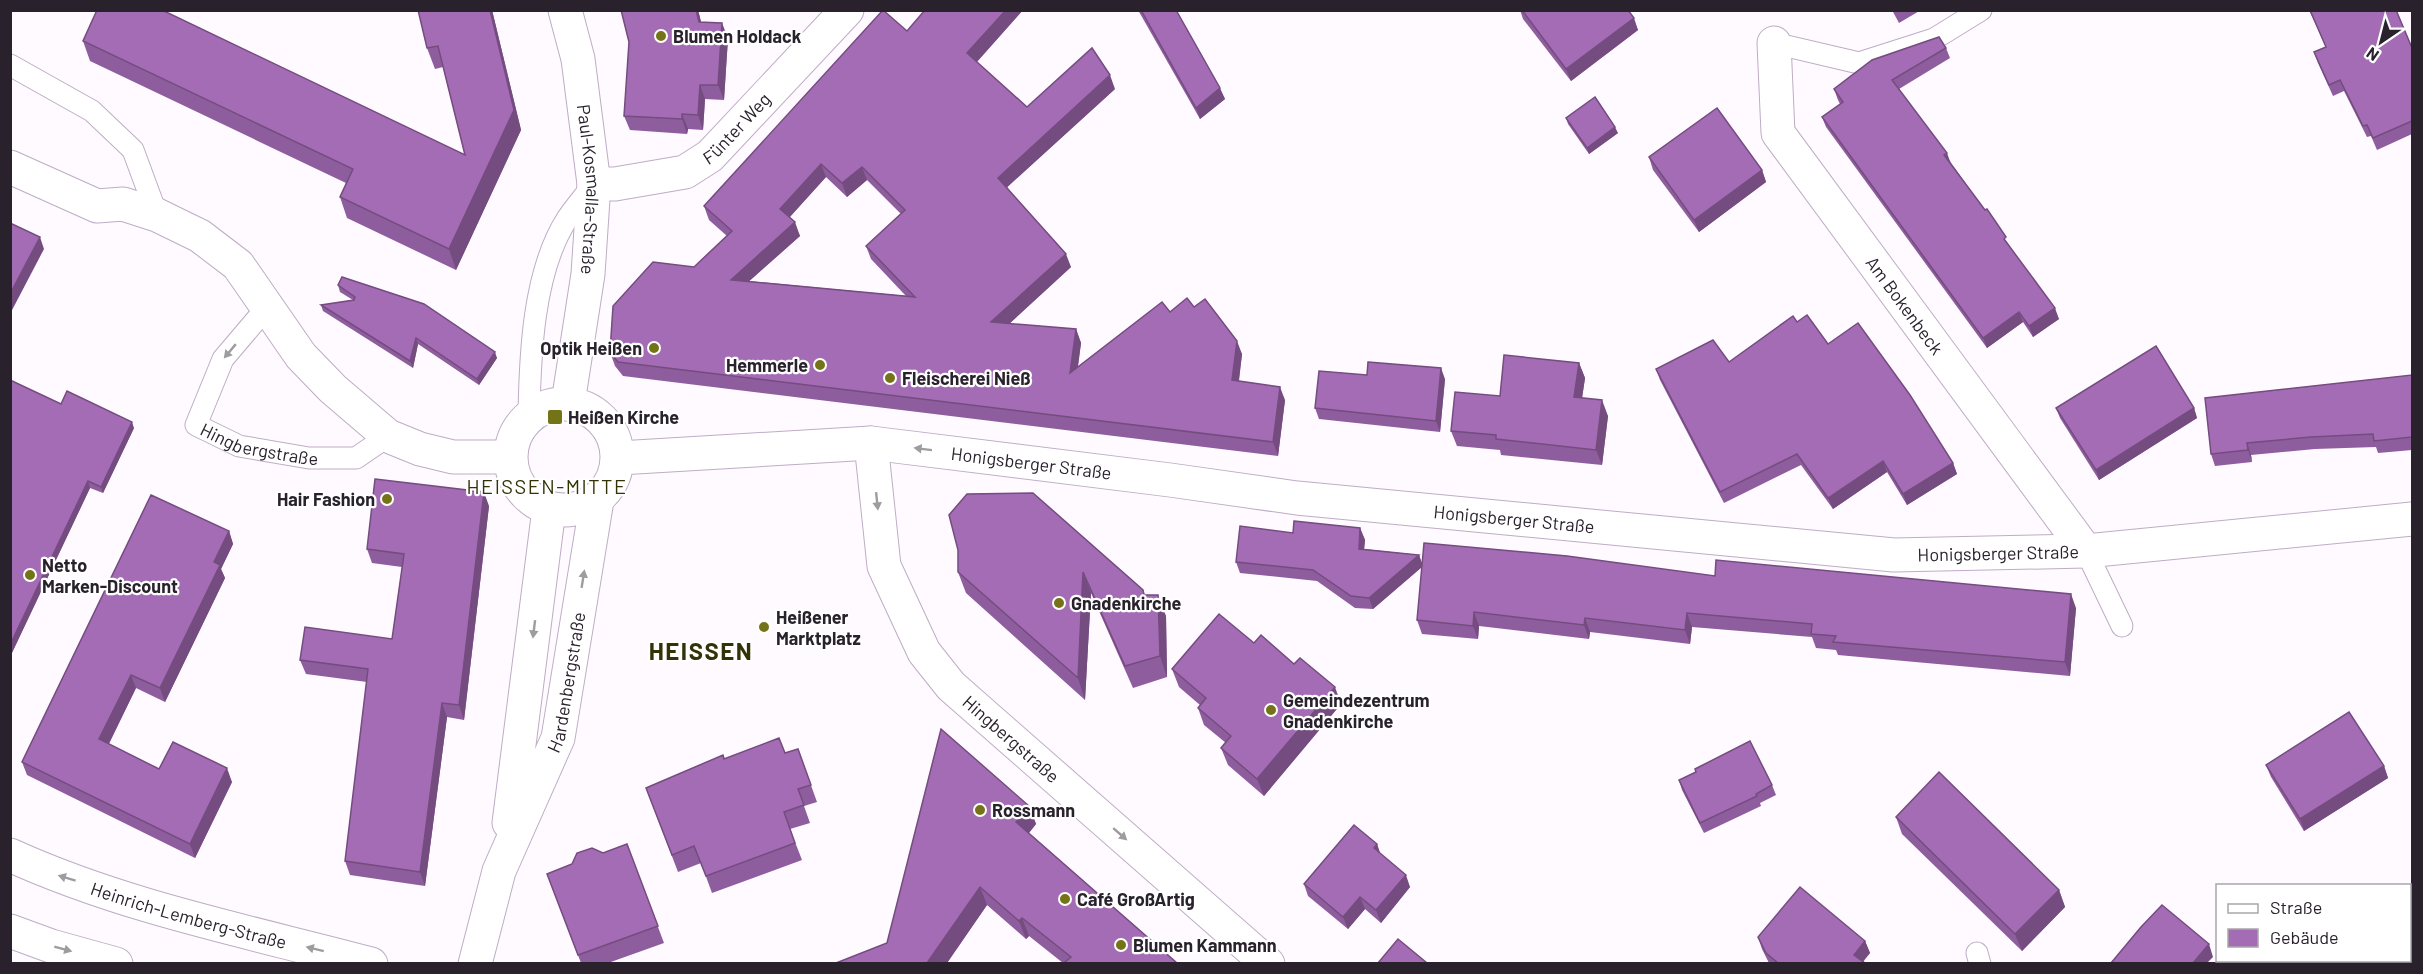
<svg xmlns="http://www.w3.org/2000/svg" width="2423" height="974" viewBox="0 0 2423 974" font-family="Barlow,sans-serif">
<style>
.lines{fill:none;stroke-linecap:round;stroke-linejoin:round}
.lane-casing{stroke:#bfacc5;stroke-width:23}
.street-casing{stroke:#bfacc5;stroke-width:35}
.secondary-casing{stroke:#bfacc5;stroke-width:35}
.lane{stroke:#fff;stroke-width:21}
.street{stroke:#fff;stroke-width:33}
.secondary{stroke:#fff;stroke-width:33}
.wall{fill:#8e5d9d;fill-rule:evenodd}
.shaded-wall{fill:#744c7f}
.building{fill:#a56cb6;stroke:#744c7f;stroke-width:1.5;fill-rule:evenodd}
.oneway{fill:#9f9ca0}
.poi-dot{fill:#757317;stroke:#fff;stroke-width:2}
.labels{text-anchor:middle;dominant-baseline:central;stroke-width:4.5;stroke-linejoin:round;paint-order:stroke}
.poi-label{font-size:18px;font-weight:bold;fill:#29222c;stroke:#fff;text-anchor:start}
.street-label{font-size:18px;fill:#29222c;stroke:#fff}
.neighbourhood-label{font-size:20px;letter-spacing:1.5px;fill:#343308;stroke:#fff}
.district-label{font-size:24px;font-weight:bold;letter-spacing:1.5px;fill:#343308;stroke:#fff}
</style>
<rect width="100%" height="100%" fill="#fefaff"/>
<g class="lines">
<g class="lane-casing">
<g id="lane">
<path d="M1774 43 1859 63 1934 39 1981 10"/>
<path d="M10 65 92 111 133 150 157 215"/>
<path id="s1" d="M268 306 223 359 196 425 239 446 309 458H356L388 436"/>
<path d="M529 415C530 355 533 272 567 219 574 208 584 197 592 186"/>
<path d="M2086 551 2122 626"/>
<path d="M1977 953 1980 964"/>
</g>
</g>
<g class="street-casing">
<g id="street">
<path id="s2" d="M1774 43 1778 133 2086 551"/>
<path d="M10 167 97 206 123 204 157 215 200 236 238 265 301 356 333 389 388 436 420 449 453 457H510"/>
<path id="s3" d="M594 184H615L685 172 710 156 847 10"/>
<path id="s4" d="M871 443 884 566 924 652 951 686 1268 964"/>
<path id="s5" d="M619 458 871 443 1170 480 1297 498 1894 555 2086 551 2412 519"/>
</g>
</g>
<g class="secondary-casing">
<g id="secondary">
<path id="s6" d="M565 10 578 59 594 184 588 274 568 403"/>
<circle cx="564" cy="457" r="53"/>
<path d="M509 823 549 509"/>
<path id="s7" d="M10 855C124 907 251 932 371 964"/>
<path d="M10 931 51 946 116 964"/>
<path id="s8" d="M475 964 499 871 558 738 597 500"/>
</g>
</g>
<use href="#lane" class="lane"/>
<use href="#street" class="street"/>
<use href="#secondary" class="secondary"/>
</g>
<g class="wall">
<path d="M418 10H492L521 130 456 270 347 218 340 197 346 183 90 61 83 41 465 155 443 67 435 69 427 48Z"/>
<path d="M621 10H698L701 22 728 38 724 100 705 99 703 130 688 129 687 134 630 130 624 116 629 42Z"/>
<path d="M925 10H1023L977 62 1027 107 1115 89 1007 187 1071 267 1009 324 1076 329 1081 343 1078 367 1170 312 1194 307 1242 354 1239 381 1285 400 1278 456 623 376 615 366 610 352 694 267 727 236 709 220 704 206 907 31ZM826 177 847 197 867 180 901 214 866 246 871 259 906 296 749 281 800 236 790 217Z"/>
<path d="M1138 10H1176L1225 99 1200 119Z"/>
<path d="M1520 10H1628L1638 30 1571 81 1523 19Z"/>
<path d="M1892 10H1921L1899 23Z"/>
<path d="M2309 10H2399L2397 12 2412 48V134L2377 150 2371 136 2367 137 2344 91 2333 96 2318 63 2314 52 2326 47Z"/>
<path d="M1946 48 1950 58 1899 89 2009 245 2059 319 2033 337 2023 322 1987 348 1826 127 1822 117 1840 104 1838 100 1834 89Z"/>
<path d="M1566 118 1618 133 1589 154 1568 124Z"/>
<path d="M1649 157 1762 170 1766 182 1699 232 1653 170Z"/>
<path d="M338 285 497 358 479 385 418 344 413 368 323 311 321 305 353 300 340 292Z"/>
<path d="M1797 322 1828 344 1953 463 1957 474 1907 505 1887 472 1833 509 1801 465 1724 503 1660 380 1656 369 1729 362Z"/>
<path d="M1579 363 1585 378 1582 398 1608 416 1602 465 1501 455 1500 450 1457 446 1451 431 1500 396Z"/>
<path d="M1367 375 1445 379 1440 432 1319 419 1315 408Z"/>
<path d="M2412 375V450L2378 453 2376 447 2315 449 2251 455 2252 462 2215 466 2211 454Z"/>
<path d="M10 380 61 404 134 428 103 493 90 488 10 657Z"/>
<path d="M2056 408H2194L2197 418 2099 480 2060 418Z"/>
<path d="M489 506 464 720 447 717 425 886 350 875 345 861 367 682 306 674 300 660 392 639 402 567 372 563 367 549Z"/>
<path d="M1360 528 1365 540 1364 549 1419 555 1422 564 1715 576 2076 608 2070 676 1838 655 1836 650 1816 648 1812 637 1692 627 1690 644 1590 632 1589 639 1479 626 1478 639 1422 634 1417 620 1422 567 1373 609 1355 608 1317 581 1240 573 1236 562 1293 533Z"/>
<path d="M229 531 233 544 221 569 225 578 165 702 136 688 109 744 159 769 232 782 195 858 27 775 22 762Z"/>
<path d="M958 550 1143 590 1145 595 1166 616 1167 677 1133 688 1091 593 1085 700 966 593 958 572Z"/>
<path d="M1172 669 1341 704 1264 796 1228 765 1221 748 1226 743 1204 725 1198 708 1200 705 1179 687Z"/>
<path d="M798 749 817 802 804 806 810 823 790 829 802 860 712 893 701 863 678 872 646 788 723 755 725 759 785 753Z"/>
<path d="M2266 765 2384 766 2388 778 2304 831 2271 777Z"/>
<path d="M1696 772 1772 785 1776 795 1760 803 1761 806 1704 833 1682 790 1679 780Z"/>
<path d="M1029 806 1036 824 1029 833 1177 963H1063L1029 936 1026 939 987 905 947 963H836L887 943Z"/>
<path d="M1896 817 2059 890 2065 907 2022 951 1902 834Z"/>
<path d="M627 844 664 943 608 963H581L547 874Z"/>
<path d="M1377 844 1380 853 1410 887 1381 923 1365 909 1348 929 1308 896 1304 884Z"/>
<path d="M1758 937 1865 941 1870 953 1863 962 1865 963H1769L1762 949Z"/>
</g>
<g class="shaded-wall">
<path d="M490 10H492L521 130 456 270 449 249Z"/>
<path d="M696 10H698L705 37 699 22Z"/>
<path d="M1006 10H1023L972 67 967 53Z"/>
<path d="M1634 18 1638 30 1571 81 1566 69Z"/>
<path d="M722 23 728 38 724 100 718 85Z"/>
<path d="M1110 75 1115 89 1003 191 998 178Z"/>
<path d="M700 85 705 99 703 130 698 115Z"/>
<path d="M1220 88 1225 99 1200 119 1196 108Z"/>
<path d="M682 114 688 129 687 134 682 119Z"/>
<path d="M1615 127 1618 133 1589 154 1587 148Z"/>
<path d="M1947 153 1951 164 1944 155Z"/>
<path d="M821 164 826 177 785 222 780 209Z"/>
<path d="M862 167 867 180 847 197 842 183Z"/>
<path d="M1762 170 1766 182 1699 232 1694 220Z"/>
<path d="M795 222 800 236 736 293 731 280Z"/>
<path d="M40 237 44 249 10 314V294Z"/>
<path d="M1066 254 1071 267 996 336 991 322Z"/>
<path d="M2055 308 2059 319 2033 337 2029 326Z"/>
<path d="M2019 312 2023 322 1987 348 1983 338Z"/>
<path d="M1076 329 1081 343 1075 386 1070 373Z"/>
<path d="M416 338 418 344 413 368 410 361Z"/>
<path d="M1237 341 1242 354 1237 394 1232 380Z"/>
<path d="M495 352 497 358 479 385 477 379Z"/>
<path d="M1579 363 1585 378 1580 412 1574 397Z"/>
<path d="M1441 368 1445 379 1440 432 1436 421Z"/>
<path d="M1280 387 1285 400 1278 456 1273 442Z"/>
<path d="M1602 400 1608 416 1602 465 1596 450Z"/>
<path d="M2194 408 2197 418 2099 480 2096 470Z"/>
<path d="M132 422 134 428 103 493 101 487Z"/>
<path d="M2247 443 2251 455 2252 462 2248 450Z"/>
<path d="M1883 461 1887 472 1833 509 1828 498Z"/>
<path d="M1953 463 1957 474 1907 505 1903 494Z"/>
<path d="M88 481 90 488 10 657V645Z"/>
<path d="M484 492 489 506 464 720 459 705Z"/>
<path d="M1360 528 1365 540 1363 560 1359 549Z"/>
<path d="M229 531 233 544 221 569 225 578 165 702 160 688 214 562Z"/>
<path d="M1419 555 1423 566 1373 609 1369 598Z"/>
<path d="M1083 572 1091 593 1085 700 1078 678Z"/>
<path d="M2071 594 2076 608 2070 676 2065 662Z"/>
<path d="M1158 595 1166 616 1167 677 1160 656Z"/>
<path d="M1474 612 1479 626 1478 639 1473 626Z"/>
<path d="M1687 613 1692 627 1690 644 1685 630Z"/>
<path d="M1585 618 1590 632 1589 639 1584 625Z"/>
<path d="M131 675 136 688 104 753 99 739Z"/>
<path d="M1335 687 1341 704 1264 796 1257 779Z"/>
<path d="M442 703 447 717 425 886 420 872Z"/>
<path d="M2384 766 2388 778 2304 831 2300 819Z"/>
<path d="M227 768 232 782 195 858 190 844Z"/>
<path d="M1029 806 1036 824 1023 840 1016 822Z"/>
<path d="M1377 844 1381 856 1374 848Z"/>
<path d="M1406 875 1410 887 1381 923 1376 910Z"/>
<path d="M980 887 987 905 947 963H927Z"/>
<path d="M2059 890 2065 907 2022 951 2015 934Z"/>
<path d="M1360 897 1365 909 1348 929 1343 917Z"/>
<path d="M1022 918 1029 936 1026 939 1019 921Z"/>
<path d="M1865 941 1870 953 1861 963 1854 955Z"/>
<path d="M2209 944 2213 957 2207 963H2193Z"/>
</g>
<g class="building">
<path d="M97 10H162L465 155 438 46 427 48 418 10H490L514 110 449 249 340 197 353 169 83 41Z"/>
<path d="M621 10H696L699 22 722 23 718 85H700L698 115 682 114V119L624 116 629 42Z"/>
<path d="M883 10 907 31 925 10H1006L967 53 1027 107 1092 48 1110 75 998 178 1066 254 991 322 1076 329 1070 373 1162 302 1170 312 1187 298 1194 307 1205 299 1237 341 1232 380 1280 387 1273 442 618 362 610 352 613 306 653 262 694 267 732 231 704 206ZM821 164 842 183 862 167 905 210 866 246 915 297 731 280 795 222 780 209Z"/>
<path d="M1141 10H1176L1220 88 1196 108Z"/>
<path d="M1522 10H1628L1634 18 1566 69Z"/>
<path d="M2310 10H2396L2412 48V121L2373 138 2367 125 2363 126 2340 80 2329 85 2314 52 2326 47Z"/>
<path d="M1939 37 1946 48 1892 80 1947 153 1944 155 1985 210 1987 209 2006 237 2004 239 2055 308 2029 326 2019 312 1983 338 1822 117 1843 102 1834 89 1872 60Z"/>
<path d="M1595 97 1615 127 1587 148 1566 118Z"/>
<path d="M1717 108 1762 170 1694 220 1649 157Z"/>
<path d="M10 223 40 237 10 294Z"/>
<path d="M342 277 424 304 495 352 477 379 416 338 410 361 321 305 354 300 355 297 338 285Z"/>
<path d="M1807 315 1828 344 1858 323 1910 395 1953 463 1903 494 1883 461 1828 498 1797 454 1720 492 1656 369 1713 340 1729 362 1793 316 1797 322Z"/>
<path d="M2156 346 2194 408 2096 470 2056 408Z"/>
<path d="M1504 355 1579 363 1574 397 1602 400 1596 450 1496 439V435L1451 431 1455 392 1500 396Z"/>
<path d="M1368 362 1441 368 1436 421 1315 408 1319 371 1367 375Z"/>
<path d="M2412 375V437L2374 441 2373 434 2311 437 2247 443 2248 450 2211 454 2205 398Z"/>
<path d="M10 380 61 404 67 391 132 422 101 487 88 481 10 645Z"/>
<path d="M375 479 484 492 459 705 442 703 420 872 345 861 368 669 300 660 305 627 392 639 404 554 367 549Z"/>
<path d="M1033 493 1143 590 1144 595H1158L1160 656 1125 666 1083 572 1078 678 958 572V550L949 515 967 494Z"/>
<path d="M151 495 229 531 214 562 220 565 160 688 131 675 99 739 159 769 173 742 227 768 190 844 22 762Z"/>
<path d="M1294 521 1360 528 1359 549 1419 555 1369 598 1351 596 1313 570 1236 562 1240 526 1293 533Z"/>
<path d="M1424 543 1567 556 1715 576 1716 560 2071 594 2065 662 1833 642 1836 636 1811 634 1812 624 1687 613 1685 630 1585 618 1584 625 1474 612 1473 626 1417 620Z"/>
<path d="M1219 614 1254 643 1261 635 1294 664 1300 658 1335 687 1257 779 1221 748 1231 736 1198 708 1206 698 1172 669Z"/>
<path d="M2349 712 2384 766 2300 819 2266 765Z"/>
<path d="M941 729 1029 806 1016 822 1177 963H1064L1071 957 1022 918 1019 921 980 887 927 963H836L887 943Z"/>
<path d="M779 738 785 753 798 749 811 785 798 789 804 805 784 812 795 843 706 876 694 846 672 855 646 788 723 755 724 759Z"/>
<path d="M1750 741 1772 785 1756 794 1757 796 1700 823 1679 780 1696 772 1695 769Z"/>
<path d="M1939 772 2059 890 2015 934 1896 817Z"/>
<path d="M1354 825 1377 844 1374 848 1406 875 1376 910 1360 897 1343 917 1304 884Z"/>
<path d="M627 844 658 926 578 955 547 874 572 864 577 853 592 848 603 853Z"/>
<path d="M1800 887 1865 941 1854 955 1865 963H1778L1766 953 1758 937Z"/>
<path d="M2162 905 2209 944 2193 963H2111L2141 927Z"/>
<path d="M1398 939 1427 963H1378Z"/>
</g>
<defs><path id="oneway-solid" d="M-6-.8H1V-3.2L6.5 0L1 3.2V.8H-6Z" transform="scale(1.5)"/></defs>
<g class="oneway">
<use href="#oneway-solid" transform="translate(230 351) rotate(130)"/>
<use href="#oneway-solid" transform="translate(923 449) rotate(-173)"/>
<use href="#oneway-solid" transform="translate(877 501) rotate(84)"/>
<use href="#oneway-solid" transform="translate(583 579) rotate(-81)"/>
<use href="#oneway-solid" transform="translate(534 629) rotate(97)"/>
<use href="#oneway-solid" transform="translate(1120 834) rotate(41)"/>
<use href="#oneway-solid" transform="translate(67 878) rotate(-163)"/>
<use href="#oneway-solid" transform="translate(63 949) rotate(15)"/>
<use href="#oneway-solid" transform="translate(315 949) rotate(-166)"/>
</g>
<g class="poi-dot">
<circle cx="661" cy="36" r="6"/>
<circle cx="654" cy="348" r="6"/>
<circle cx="820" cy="365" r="6"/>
<circle cx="890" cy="378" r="6"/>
<rect x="547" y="409" width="16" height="16" rx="3"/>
<circle cx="387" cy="499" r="6"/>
<circle cx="30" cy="575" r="6"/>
<circle cx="1059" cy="603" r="6"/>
<circle cx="764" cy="627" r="6"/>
<circle cx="1271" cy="710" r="6"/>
<circle cx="980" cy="810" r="6"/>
<circle cx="1065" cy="899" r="6"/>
<circle cx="1121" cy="945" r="6"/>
</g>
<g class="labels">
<g class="poi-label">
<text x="673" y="36">Blumen Holdack</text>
<text x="642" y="348" text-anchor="end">Optik Heißen</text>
<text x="808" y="365" text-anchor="end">Hemmerle</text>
<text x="902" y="378">Fleischerei Nieß</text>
<text x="568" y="417">Heißen Kirche</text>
<text x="375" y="499" text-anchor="end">Hair Fashion</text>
<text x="42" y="565">Netto<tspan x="42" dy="21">Marken-Discount</tspan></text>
<text x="1071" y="603">Gnadenkirche</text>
<text x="776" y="617">Heißener<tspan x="776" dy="21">Marktplatz</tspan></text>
<text x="1283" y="700">Gemeindezentrum<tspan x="1283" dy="21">Gnadenkirche</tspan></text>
<text x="992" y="810">Rossmann</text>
<text x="1077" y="899">Café GroßArtig</text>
<text x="1133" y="945">Blumen Kammann</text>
</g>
<g class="street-label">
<text stroke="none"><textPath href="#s3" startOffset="160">Fünter Weg</textPath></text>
<text stroke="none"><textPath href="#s6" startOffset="182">Paul-Kosmalla-Straße</textPath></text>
<text stroke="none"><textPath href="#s2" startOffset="304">Am Bokenbeck</textPath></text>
<text stroke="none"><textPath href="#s1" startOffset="208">Hingbergstraße</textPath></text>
<text stroke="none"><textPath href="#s5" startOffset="414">Honigsberger Straße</textPath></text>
<text stroke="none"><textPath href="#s5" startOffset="900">Honigsberger Straße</textPath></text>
<text stroke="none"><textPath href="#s5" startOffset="1386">Honigsberger Straße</textPath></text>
<text stroke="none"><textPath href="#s8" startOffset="298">Hardenbergstraße</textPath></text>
<text stroke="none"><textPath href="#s4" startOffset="342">Hingbergstraße</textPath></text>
<text stroke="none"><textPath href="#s7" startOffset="189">Heinrich-Lemberg-Straße</textPath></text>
</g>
<g class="neighbourhood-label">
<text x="547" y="486">HEISSEN-MITTE</text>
</g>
<g class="district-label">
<text x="701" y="650">HEISSEN</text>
</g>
</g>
<rect width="2423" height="974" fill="none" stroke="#29222c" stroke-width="24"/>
<rect x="2216" y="884" width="195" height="78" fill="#ffffff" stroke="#a9a7ab" stroke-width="1.5"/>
<rect x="2228" y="904" width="30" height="9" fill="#ffffff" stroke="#a9a7ab" stroke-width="1.5"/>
<text x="2270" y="914" font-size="18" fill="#29222c">Straße</text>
<rect x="2228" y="929" width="30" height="18" fill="#a56cb6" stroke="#a9a7ab" stroke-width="1.5"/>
<text x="2270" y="944" font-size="18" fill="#29222c">Gebäude</text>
<g transform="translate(2381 42) rotate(215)" stroke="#ffffff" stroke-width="4.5" paint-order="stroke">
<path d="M0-4.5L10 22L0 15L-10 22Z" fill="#29222c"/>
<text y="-9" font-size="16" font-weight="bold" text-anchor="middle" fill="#29222c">N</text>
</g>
</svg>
